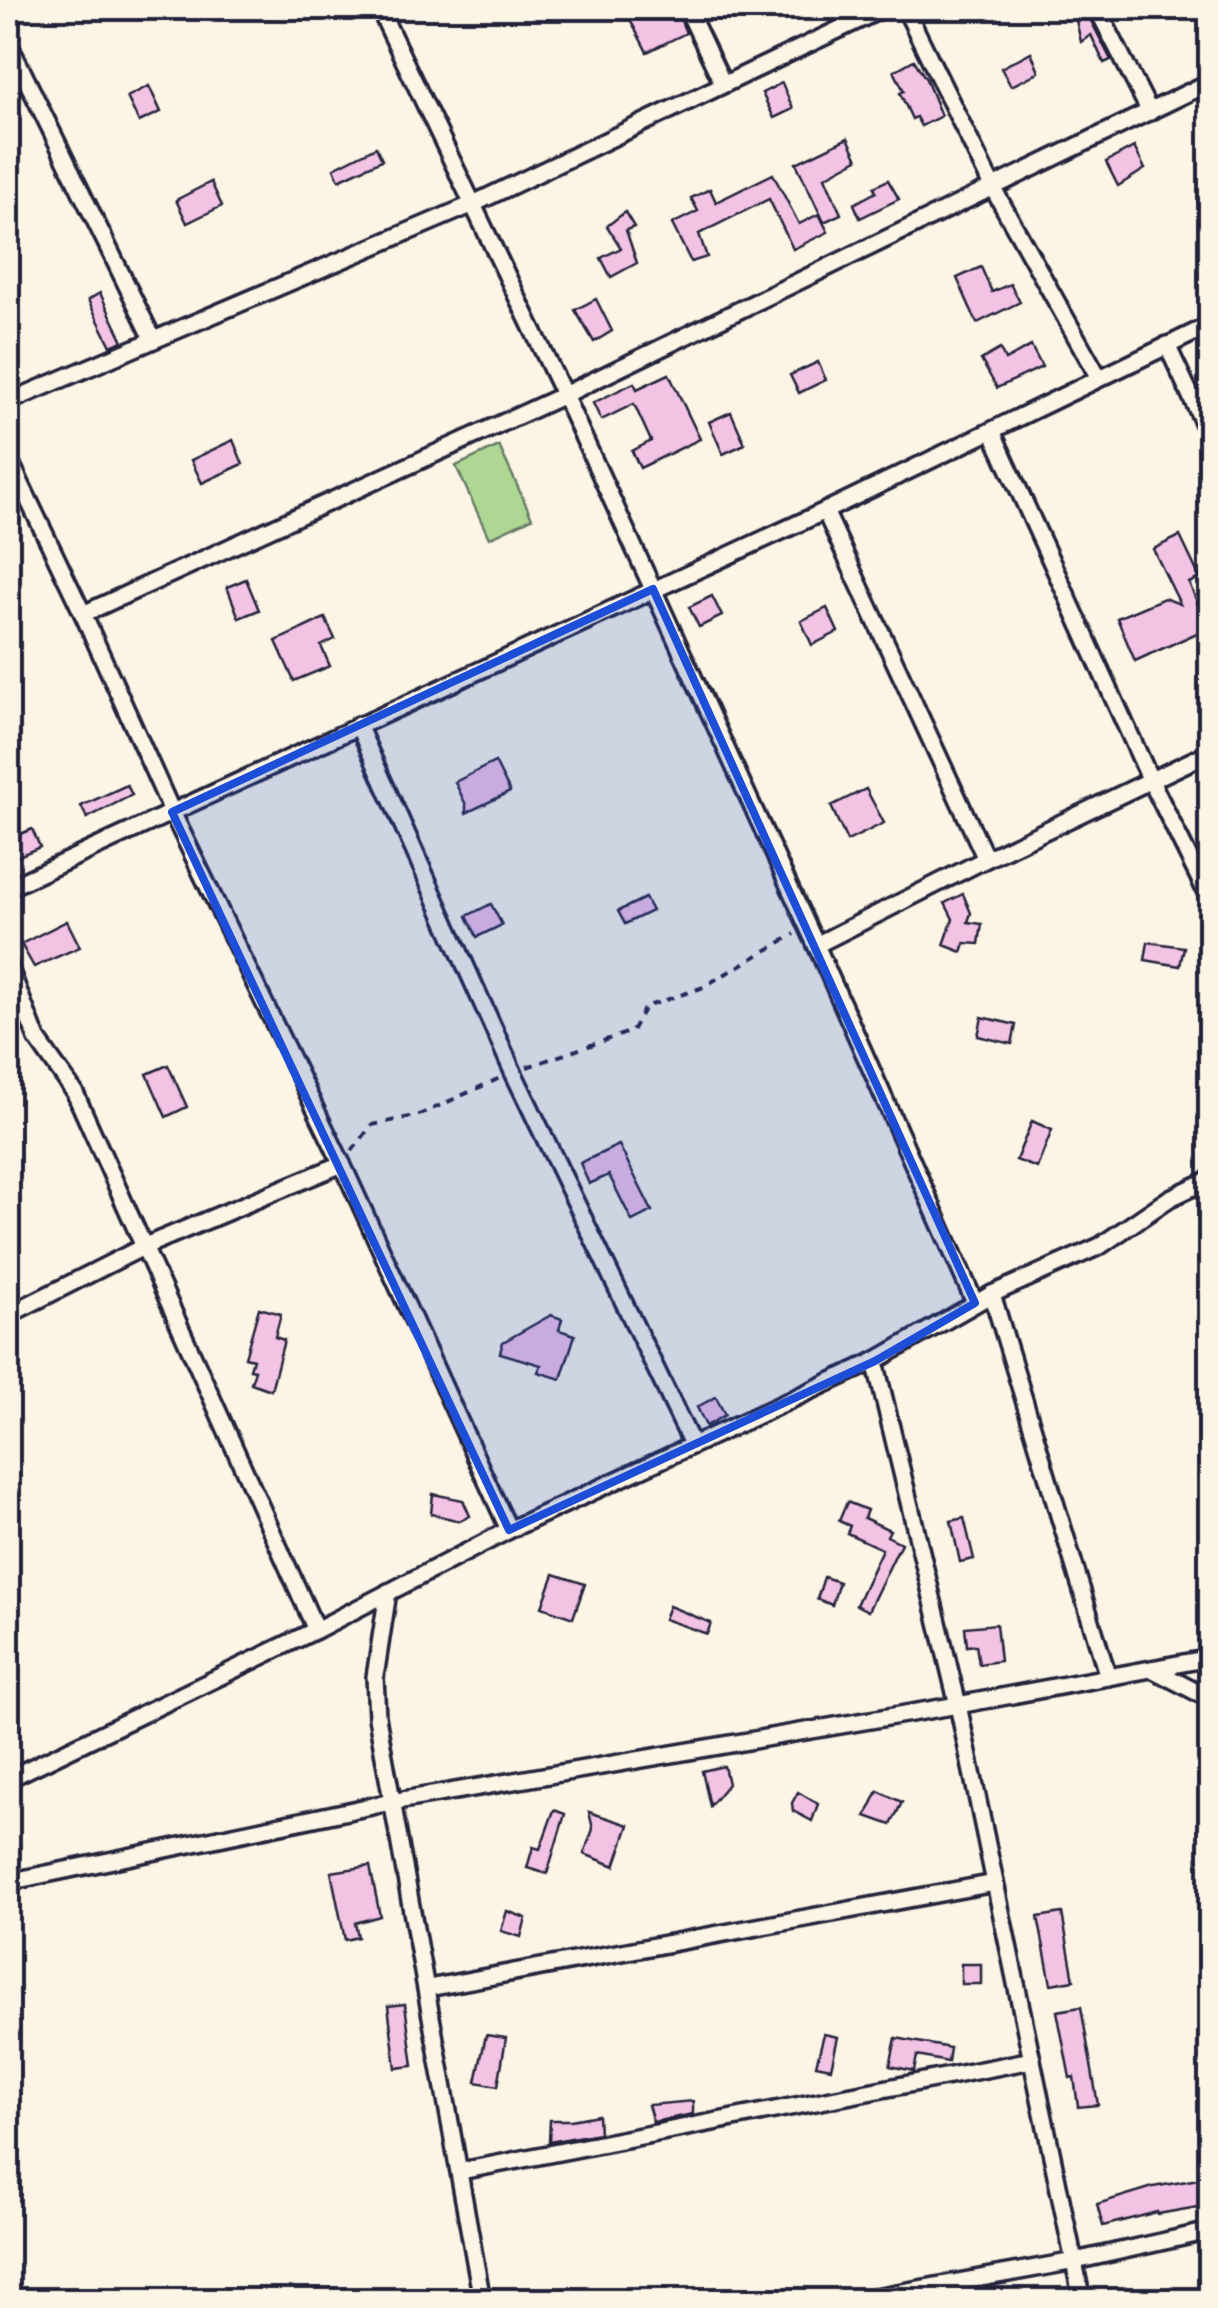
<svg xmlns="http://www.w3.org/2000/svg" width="1218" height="2308" viewBox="0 0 1218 2308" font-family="'Shantell Sans',sans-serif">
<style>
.garden{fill:#aed793;stroke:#687c67;stroke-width:2.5}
.building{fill:#f3c3e4;stroke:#22223b;stroke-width:2.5}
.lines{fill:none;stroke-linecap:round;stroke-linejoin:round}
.street-casing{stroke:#22223b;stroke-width:22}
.path{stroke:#22223b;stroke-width:4;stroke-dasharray:8 8;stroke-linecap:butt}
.street{stroke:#fcf5e5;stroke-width:15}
.marked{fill:#1d4ed8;fill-opacity:0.2;stroke:#1d4ed8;stroke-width:8;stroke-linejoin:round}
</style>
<rect width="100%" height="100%" fill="#fcf5e5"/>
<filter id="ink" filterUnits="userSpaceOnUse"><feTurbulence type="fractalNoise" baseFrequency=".01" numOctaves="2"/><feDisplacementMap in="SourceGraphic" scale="20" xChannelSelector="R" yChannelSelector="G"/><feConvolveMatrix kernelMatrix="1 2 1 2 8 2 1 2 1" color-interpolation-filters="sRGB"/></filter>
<g filter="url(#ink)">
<path class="garden" d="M499 446 532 518 489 538 456 466Z"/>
<g class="building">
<path d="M624 8H676L686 33 647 52Z"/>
<path d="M1086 11 1087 13 1111 60 1104 63 1091 35 1081 42 1075 16Z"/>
<path d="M1031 52 1039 72 1011 86 1001 68Z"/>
<path d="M914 60 926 79 941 116 921 126 916 117 912 119 900 93 904 91 894 71Z"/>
<path d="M782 83 793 109 774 118 762 93Z"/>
<path d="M149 86 161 112 139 122 127 97Z"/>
<path d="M848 138 858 159 825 177 841 214 824 222 796 163Z"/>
<path d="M376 147 382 160 339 180 334 168Z"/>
<path d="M1134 147 1145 169 1118 186 1106 162Z"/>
<path d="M773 174 799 224 819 214 828 232 793 249 769 199 699 234 707 257 691 262 672 224 698 211 691 198 710 189 716 202Z"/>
<path d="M888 180 899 199 860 218 854 204 876 192 874 187Z"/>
<path d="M211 182 222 206 187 223 176 200Z"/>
<path d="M625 212 634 227 626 230 637 263 611 277 601 258 621 248 607 226Z"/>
<path d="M981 267 992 292 1010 284 1020 302 977 323 957 278Z"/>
<path d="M100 293 123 341 111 346 88 300Z"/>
<path d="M596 299 612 331 594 342 575 310Z"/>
<path d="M1031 346 1042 367 997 388 981 360 1000 349 1005 360Z"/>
<path d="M818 362 826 380 799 393 790 375Z"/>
<path d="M669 374 700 439 640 468 632 451 651 441 634 404 601 420 593 403 634 383 637 389Z"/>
<path d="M731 412 745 444 723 454 709 422Z"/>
<path d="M233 440 243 464 202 483 191 460Z"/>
<path d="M1180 536 1200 578 1189 583 1208 628 1135 661 1117 618 1164 598 1180 604 1153 549Z"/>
<path d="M246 579 259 610 239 618 227 587Z"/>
<path d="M712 596 722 616 699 627 689 607Z"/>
<path d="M827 608 838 632 812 645 801 621Z"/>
<path d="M325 618 335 639 321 646 330 666 294 681 276 641Z"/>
<path d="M495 762 510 792 466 813V805L455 782Z"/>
<path d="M127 785 132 795 87 818 81 806Z"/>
<path d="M866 789 884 823 847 841 831 806Z"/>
<path d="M32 829 40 847 14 858 8 839Z"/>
<path d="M963 894 971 913 968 922 982 924 979 944 965 943 962 952 944 945 953 919 945 903Z"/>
<path d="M645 898 652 911 625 924 618 911Z"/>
<path d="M491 904 502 925 477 937 467 916Z"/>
<path d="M67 921 80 947 34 967 21 944Z"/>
<path d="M1148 942 1184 947 1180 966 1145 960Z"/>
<path d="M982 1017 1016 1025 1012 1044 978 1036Z"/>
<path d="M168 1065 187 1107 166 1117 147 1074Z"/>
<path d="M1032 1121 1052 1130 1037 1168 1016 1160Z"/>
<path d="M619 1145 652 1211 632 1221 609 1175 589 1184 580 1163Z"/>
<path d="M259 1308 281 1314 275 1337 284 1340 271 1390 251 1383 255 1370 250 1369 253 1359 245 1357Z"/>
<path d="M551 1315 562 1319 559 1330 575 1335 561 1379 538 1372 541 1365 500 1353 503 1342Z"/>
<path d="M716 1397 725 1415 706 1426 697 1407Z"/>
<path d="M433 1494 463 1500 470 1516 460 1521 431 1514Z"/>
<path d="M847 1502 867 1510 864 1518 890 1530 887 1536 901 1543 868 1611 856 1605 882 1549 847 1533 850 1526 839 1521Z"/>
<path d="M964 1518 974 1559 960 1562 951 1521Z"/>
<path d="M554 1574 585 1584 573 1618 542 1607Z"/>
<path d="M824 1577 839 1582 832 1605 817 1599Z"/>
<path d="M669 1606 711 1623 707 1634 664 1619Z"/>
<path d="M996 1624 1000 1661 979 1664 976 1645 967 1646 965 1627Z"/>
<path d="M724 1766 728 1784 710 1806 702 1771Z"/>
<path d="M878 1791 902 1802 891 1825 866 1816Z"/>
<path d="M798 1792 818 1804 812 1821 793 1811 792 1803Z"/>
<path d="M554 1810 565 1814 547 1874 527 1868 533 1847 540 1849Z"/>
<path d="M589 1812 629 1825 615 1866 584 1854 593 1829Z"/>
<path d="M370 1866 380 1916 355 1923 358 1937 345 1940 331 1872Z"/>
<path d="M507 1911 526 1918 521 1937 501 1931Z"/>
<path d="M1062 1913 1074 1980 1051 1984 1038 1917Z"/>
<rect x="961" y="1964" width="20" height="20"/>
<path d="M405 2004 413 2066 396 2068 388 2006Z"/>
<path d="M1081 2007 1098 2105 1078 2107 1074 2077 1070 2078 1057 2011Z"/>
<path d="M824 2034 838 2037 831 2068 816 2065Z"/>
<path d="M486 2035 506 2038 498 2086 476 2082Z"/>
<path d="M896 2038 950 2048 948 2062 917 2056 914 2071 890 2066Z"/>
<path d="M693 2101V2114L653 2122 648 2105Z"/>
<path d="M598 2115 599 2133 549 2142 550 2120H571Z"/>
<path d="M1204 2178 1209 2205 1158 2214 1157 2212 1103 2226 1097 2204 1153 2187Z"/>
</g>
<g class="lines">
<g class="street-casing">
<g id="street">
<path d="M379 8 564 395 816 945 975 1303"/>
<path d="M687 8 723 84"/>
<path d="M905 8 994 190 1098 376"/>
<path d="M1097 8 1150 112"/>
<path d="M8 42 153 339"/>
<path d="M1167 345 1210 437"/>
<path d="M8 402 471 205 884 8"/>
<path d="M992 431 1151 781 1210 900"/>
<path d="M8 457 83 614 172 812 342 1164 509 1530"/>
<path d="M825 511 986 859"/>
<path d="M83 614 564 395 1210 82"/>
<path d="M358 725 513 1072 692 1444"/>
<path d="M8 888 825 511 1210 325"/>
<path d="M816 945 986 859 1210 752"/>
<path d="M8 964 37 1039 75 1093 316 1630"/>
<path d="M992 1294 1108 1677"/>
<path d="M8 1315 145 1246 342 1164"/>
<path d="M875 1361 958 1705 1082 2300"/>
<path d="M388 1592 375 1677 377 1717 482 2300"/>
<path d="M1152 1669 1210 1699"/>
<path d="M8 1779 316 1630 509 1530 875 1361 992 1294 1100 1246 1170 1198 1210 1179"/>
<path d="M8 1882 391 1802 958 1705 1210 1658"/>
<path d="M428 1988 995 1883"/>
<path d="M461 2171 1032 2060"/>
<path d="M858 2300 1075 2261 1210 2231"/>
</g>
</g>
<g class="path">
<path d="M527 1067 632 1031 645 1007 701 988 795 934"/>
<path d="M352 1151 372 1125 419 1115 500 1078"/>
</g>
<use href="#street" class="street"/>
</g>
</g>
<path class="marked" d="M653 589 975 1303 875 1361 509 1530 172 812Z"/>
<rect width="1218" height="2308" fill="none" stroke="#fcf5e5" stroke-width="40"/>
<rect x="20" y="20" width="1178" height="2268" fill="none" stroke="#22223b" stroke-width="4" filter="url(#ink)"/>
</svg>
